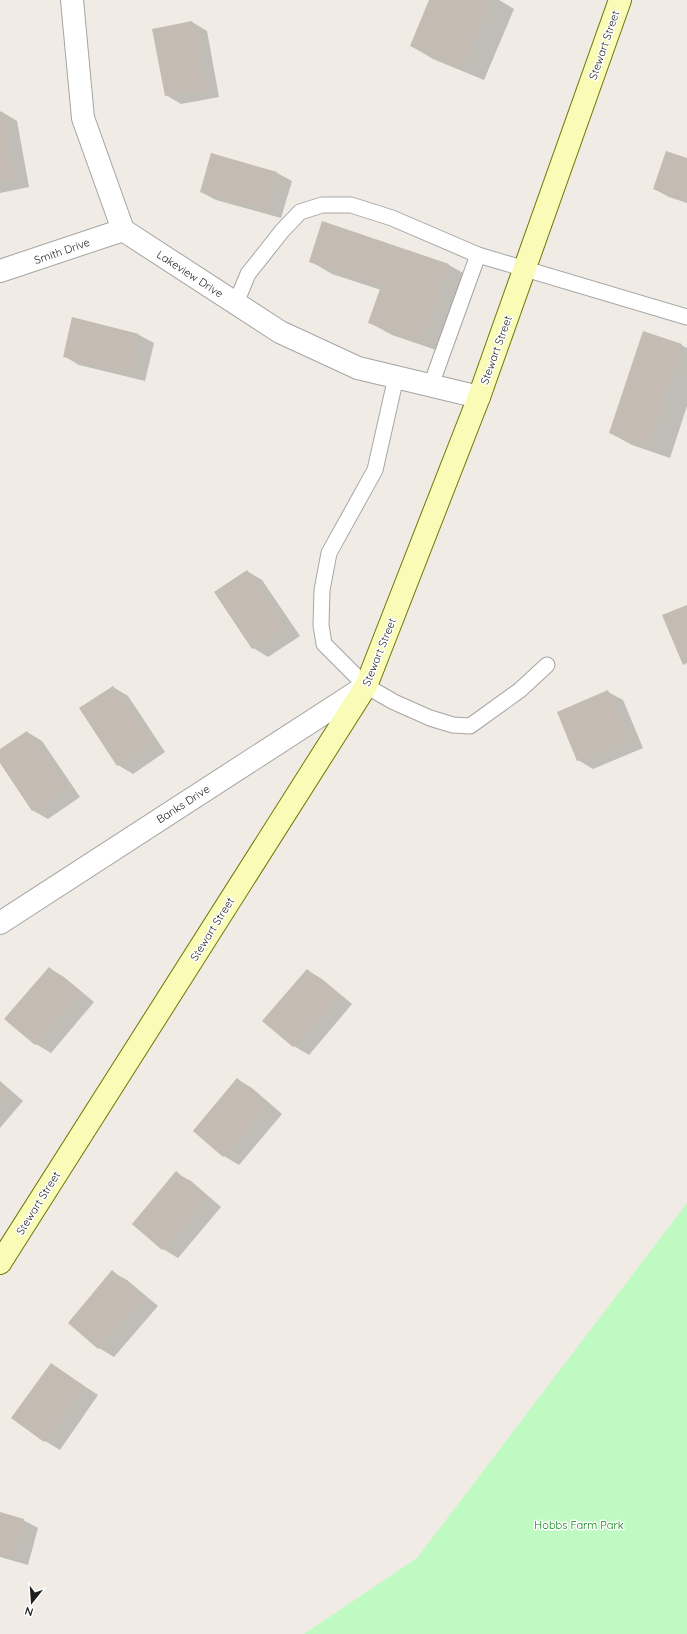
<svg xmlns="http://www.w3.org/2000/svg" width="687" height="1634" viewBox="0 0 687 1634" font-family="Quicksand,sans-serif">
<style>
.park{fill:#c0fac3}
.shadow{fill:#0003}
.building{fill:#c4bbb3}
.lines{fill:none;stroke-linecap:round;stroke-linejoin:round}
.lane-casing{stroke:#a5a5a5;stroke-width:17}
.street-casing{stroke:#a5a5a5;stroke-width:24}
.secondary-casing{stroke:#707803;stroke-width:24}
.lane{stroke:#fff;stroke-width:15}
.street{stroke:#fff;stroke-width:22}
.secondary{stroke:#fafbb7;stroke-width:22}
.labels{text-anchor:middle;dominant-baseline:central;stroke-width:3;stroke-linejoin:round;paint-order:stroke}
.street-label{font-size:11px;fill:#1e1e1e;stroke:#fff}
.park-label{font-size:11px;fill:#09800e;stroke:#fff}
</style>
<rect width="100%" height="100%" fill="#f0ebe4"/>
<path class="park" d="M687 1203V1634H304L417 1558Z"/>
<g class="shadow">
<path d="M431 0H499L514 9 484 80 433 59 411 46Z"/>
<path d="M192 22 207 31 219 97 181 104 166 95Z"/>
<path d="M2 112 17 121 29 187 0 193V113Z"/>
<path d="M211 154 277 173 292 181 281 218 216 200 201 192Z"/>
<path d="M687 159V203L669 197 654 189Z"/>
<path d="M310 261 449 265 470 277 445 353 392 335 370 323 381 290 332 274Z"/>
<path d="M139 335 154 343 145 381 79 365 64 356Z"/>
<path d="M681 345 687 348V406L670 458 632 445 610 433Z"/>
<path d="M247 571 262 580 300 636 268 657 253 648Z"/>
<path d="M113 687 128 696 165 752 133 774 118 765Z"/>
<path d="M608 692 623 700 643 748 593 769 578 760Z"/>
<path d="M27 732 42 741 80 797 48 819 32 810 0 762V750Z"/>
<path d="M49 968 64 977 94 1002 51 1053 36 1044 6 1019Z"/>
<path d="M307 970 322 979 352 1004 309 1055 294 1046 264 1021Z"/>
<path d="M237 1079 252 1088 282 1114 239 1165 224 1156 194 1130Z"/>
<path d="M0 1081 23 1101 0 1128Z"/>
<path d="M176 1173 191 1181 221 1207 178 1258 163 1249 133 1224Z"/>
<path d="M112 1272 127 1280 158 1306 114 1357 99 1348 69 1323Z"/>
<path d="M51 1364 98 1395 60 1450 45 1441 12 1418Z"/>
<path d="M0 1513 23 1520 38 1528 28 1565 0 1557Z"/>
</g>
<g class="building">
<path d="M429 0H491L462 68 410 46Z"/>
<path d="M192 21 205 89 165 96 152 29Z"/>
<path d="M2 111 14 179 0 182V112Z"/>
<path d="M666 151 687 158V201L653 189Z"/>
<path d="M211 153 277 172 266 210 200 192Z"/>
<path d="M322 221 449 264 423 341 368 323 381 286 309 262Z"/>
<path d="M72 317 139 334 130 373 63 357Z"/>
<path d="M643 331 682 344 648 446 609 433Z"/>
<path d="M247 570 286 627 252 649 214 592Z"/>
<path d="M687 605V663L683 665 662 615Z"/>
<path d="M113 686 151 743 117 766 79 708Z"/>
<path d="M608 690 628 740 577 761 557 712Z"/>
<path d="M27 731 66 788 32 811 0 763V749Z"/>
<path d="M49 967 80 993 35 1045 4 1019Z"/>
<path d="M307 969 338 995 293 1047 262 1021Z"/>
<path d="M237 1078 268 1104 223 1157 193 1131Z"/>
<path d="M0 1084 9 1091 0 1101Z"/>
<path d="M176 1171 207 1198 162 1250 132 1224Z"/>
<path d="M112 1270 143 1297 98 1349 68 1323Z"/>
<path d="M51 1363 84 1386 44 1442 11 1418Z"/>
<path d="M0 1512 24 1519 12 1557 0 1554Z"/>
</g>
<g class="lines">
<g class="lane-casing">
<g id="lane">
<path d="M236 303 248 274 282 231 300 212 322 205H351L392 218 478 255 687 317"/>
<path d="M396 377 375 470 329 553 322 590 321 625 324 644 366 686 394 702 430 718 453 725 470 726 520 690 547 665"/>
<path d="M431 385 478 255"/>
</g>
</g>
<g class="street-casing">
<g id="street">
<path d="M72 0 83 118 123 230 280 332 358 368 479 397"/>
<path d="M0 271 123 230"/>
<path d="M0 923 366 686"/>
</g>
</g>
<g class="secondary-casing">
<path id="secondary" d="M0 1263 366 686 479 397 620 0"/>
</g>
<use href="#lane" class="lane"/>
<use href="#street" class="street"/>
<use href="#secondary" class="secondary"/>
</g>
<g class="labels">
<g class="street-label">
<text transform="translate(604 45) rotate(-71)">Stewart Street</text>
<text transform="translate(62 251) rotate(-19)">Smith Drive</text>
<text transform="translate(190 274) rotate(33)">Lakeview Drive</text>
<text transform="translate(496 350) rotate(-70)">Stewart Street</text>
<text transform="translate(379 652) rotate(-68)">Stewart Street</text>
<text transform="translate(183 804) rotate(-33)">Banks Drive</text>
<text transform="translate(212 929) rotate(-58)">Stewart Street</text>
<text transform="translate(38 1203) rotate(-58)">Stewart Street</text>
</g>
<g class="park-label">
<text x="579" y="1525">Hobbs Farm Park</text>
</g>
</g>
<g transform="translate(32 1602) rotate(197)" stroke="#ffffff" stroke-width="3" paint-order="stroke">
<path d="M0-3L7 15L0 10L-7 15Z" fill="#1e1e1e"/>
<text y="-6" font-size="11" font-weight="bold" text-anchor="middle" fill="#1e1e1e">N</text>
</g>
</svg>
